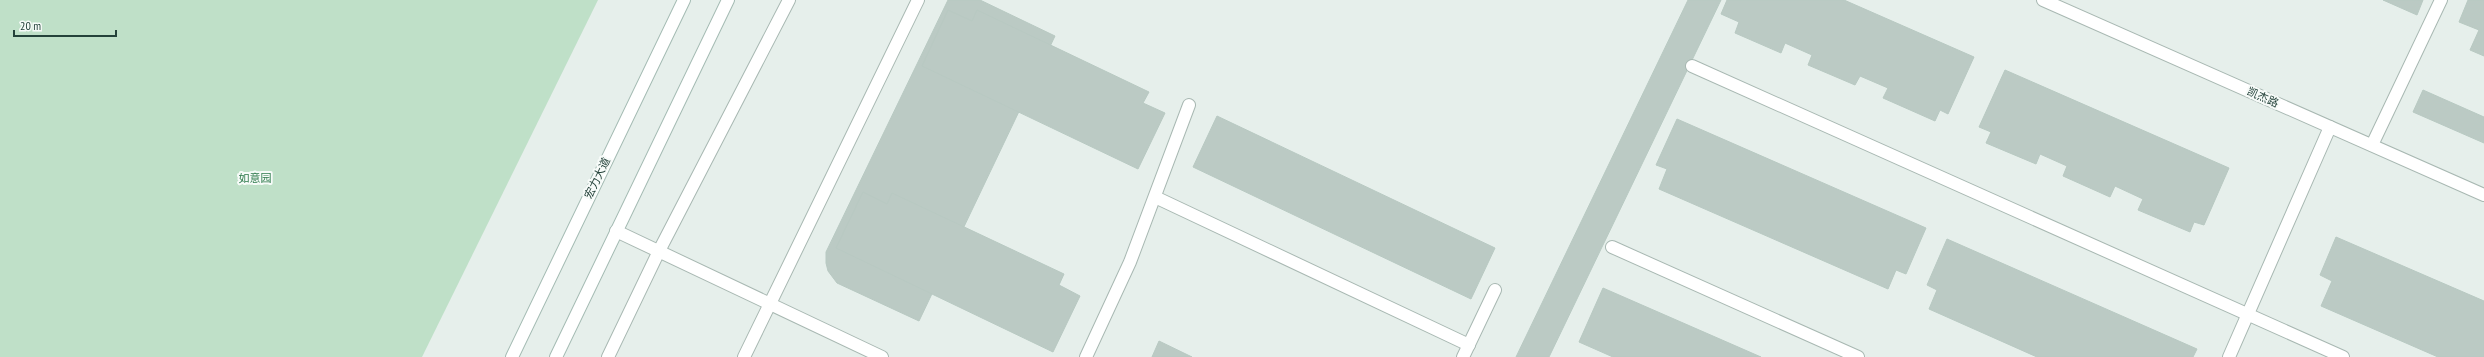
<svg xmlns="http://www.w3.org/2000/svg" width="2484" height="357" viewBox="0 0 2484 357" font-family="'PT Sans Narrow','Noto Sans SC',sans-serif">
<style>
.park{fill:#bfe0c8}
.building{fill:#bbcac4;stroke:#b8c9c2}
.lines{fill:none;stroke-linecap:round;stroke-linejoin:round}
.service-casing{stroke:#a8b8b2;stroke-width:14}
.minor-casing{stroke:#a8b8b2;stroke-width:14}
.tertiary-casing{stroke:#a8b8b2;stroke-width:14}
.secondary-casing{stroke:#a4bbb3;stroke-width:14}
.service{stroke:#fff;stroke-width:12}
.minor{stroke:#fff;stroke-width:12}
.tertiary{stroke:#fff;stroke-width:12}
.secondary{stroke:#fff;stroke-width:12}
.labels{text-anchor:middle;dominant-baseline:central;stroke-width:4;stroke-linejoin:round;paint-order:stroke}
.street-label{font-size:11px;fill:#24423a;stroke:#f7fbf9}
.park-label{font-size:11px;fill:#2d7a4b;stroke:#f7fbf9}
</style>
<rect width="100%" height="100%" fill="#e6efeb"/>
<path class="park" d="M0 0H598L422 357H0Z"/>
<g class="building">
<path d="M948 0H980L1055 36 919 321 837 283 828 271 826 263V252Z"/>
<path d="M1688 0H1721L1549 357H1516Z"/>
<path d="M1727 0H1844L1974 57 1948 114 1940 110 1935 121 1883 98 1888 88 1860 76 1855 85 1808 65 1812 55 1785 43 1781 53 1735 33 1739 22 1721 14Z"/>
<path d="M2383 0H2423L2417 15Z"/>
<path d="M2468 0H2484V56L2470 50 2479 30 2459 22Z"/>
<path d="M948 10 972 21 977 10 1149 92 1143 103 1165 113 1138 169 922 66Z"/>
<path d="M2005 70 2229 168 2204 225 2194 222 2190 232 2138 210 2143 199 2115 186 2110 197 2063 176 2067 166 2040 154 2036 164 1986 143 1991 132 1979 127Z"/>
<path d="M2423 90 2484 117V143L2413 112Z"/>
<path d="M1217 116 1495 248 1471 299 1193 167Z"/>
<path d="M1677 119 1926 228 1906 274 1896 270 1888 289 1659 189 1667 169 1656 165Z"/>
<path d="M863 192 887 204 892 193 1064 274 1059 285 1080 296 1053 352 836 248Z"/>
<path d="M2336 237 2484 301V357H2438L2321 306 2332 281 2320 275Z"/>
<path d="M1947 239 2197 349 2193 357H2037L1929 309 1937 290 1927 285Z"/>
<path d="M1603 288 1761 357H1613L1579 342Z"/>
<path d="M1159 341 1192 357H1152Z"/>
</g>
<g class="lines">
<g class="service-casing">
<g id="service">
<path d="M1692 66 2343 357"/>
<path d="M1155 197 1469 345"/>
<path d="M616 231 882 357"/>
<path d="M1612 247 1858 357"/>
<path d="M744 357 918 0"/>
<path d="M1086 357 1130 262 1189 105"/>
<path d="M1463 357 1495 290"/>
<path d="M2229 357 2330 127"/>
</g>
</g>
<g class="minor-casing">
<g id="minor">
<path d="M2372 145 2441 0"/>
<path d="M608 357 659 251 789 0"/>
</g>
</g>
<g class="tertiary-casing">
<path id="tertiary" d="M2043 0 2484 195"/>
</g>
<g class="secondary-casing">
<g id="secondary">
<path d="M512 357 684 0"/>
<path d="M556 357 728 0"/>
</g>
</g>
<use href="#service" class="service"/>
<use href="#minor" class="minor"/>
<use href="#tertiary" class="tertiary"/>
<use href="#secondary" class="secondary"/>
</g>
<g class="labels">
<g class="street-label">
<text transform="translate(2263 97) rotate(24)">凯杰路</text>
<text transform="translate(597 178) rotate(-64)">宏力大道</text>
</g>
<g class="park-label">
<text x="255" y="178">如意园</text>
</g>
</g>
<path d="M14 30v6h102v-6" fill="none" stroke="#24423a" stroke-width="2"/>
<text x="20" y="30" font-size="12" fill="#24423a" stroke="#f7fbf9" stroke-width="3" paint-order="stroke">20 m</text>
</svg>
